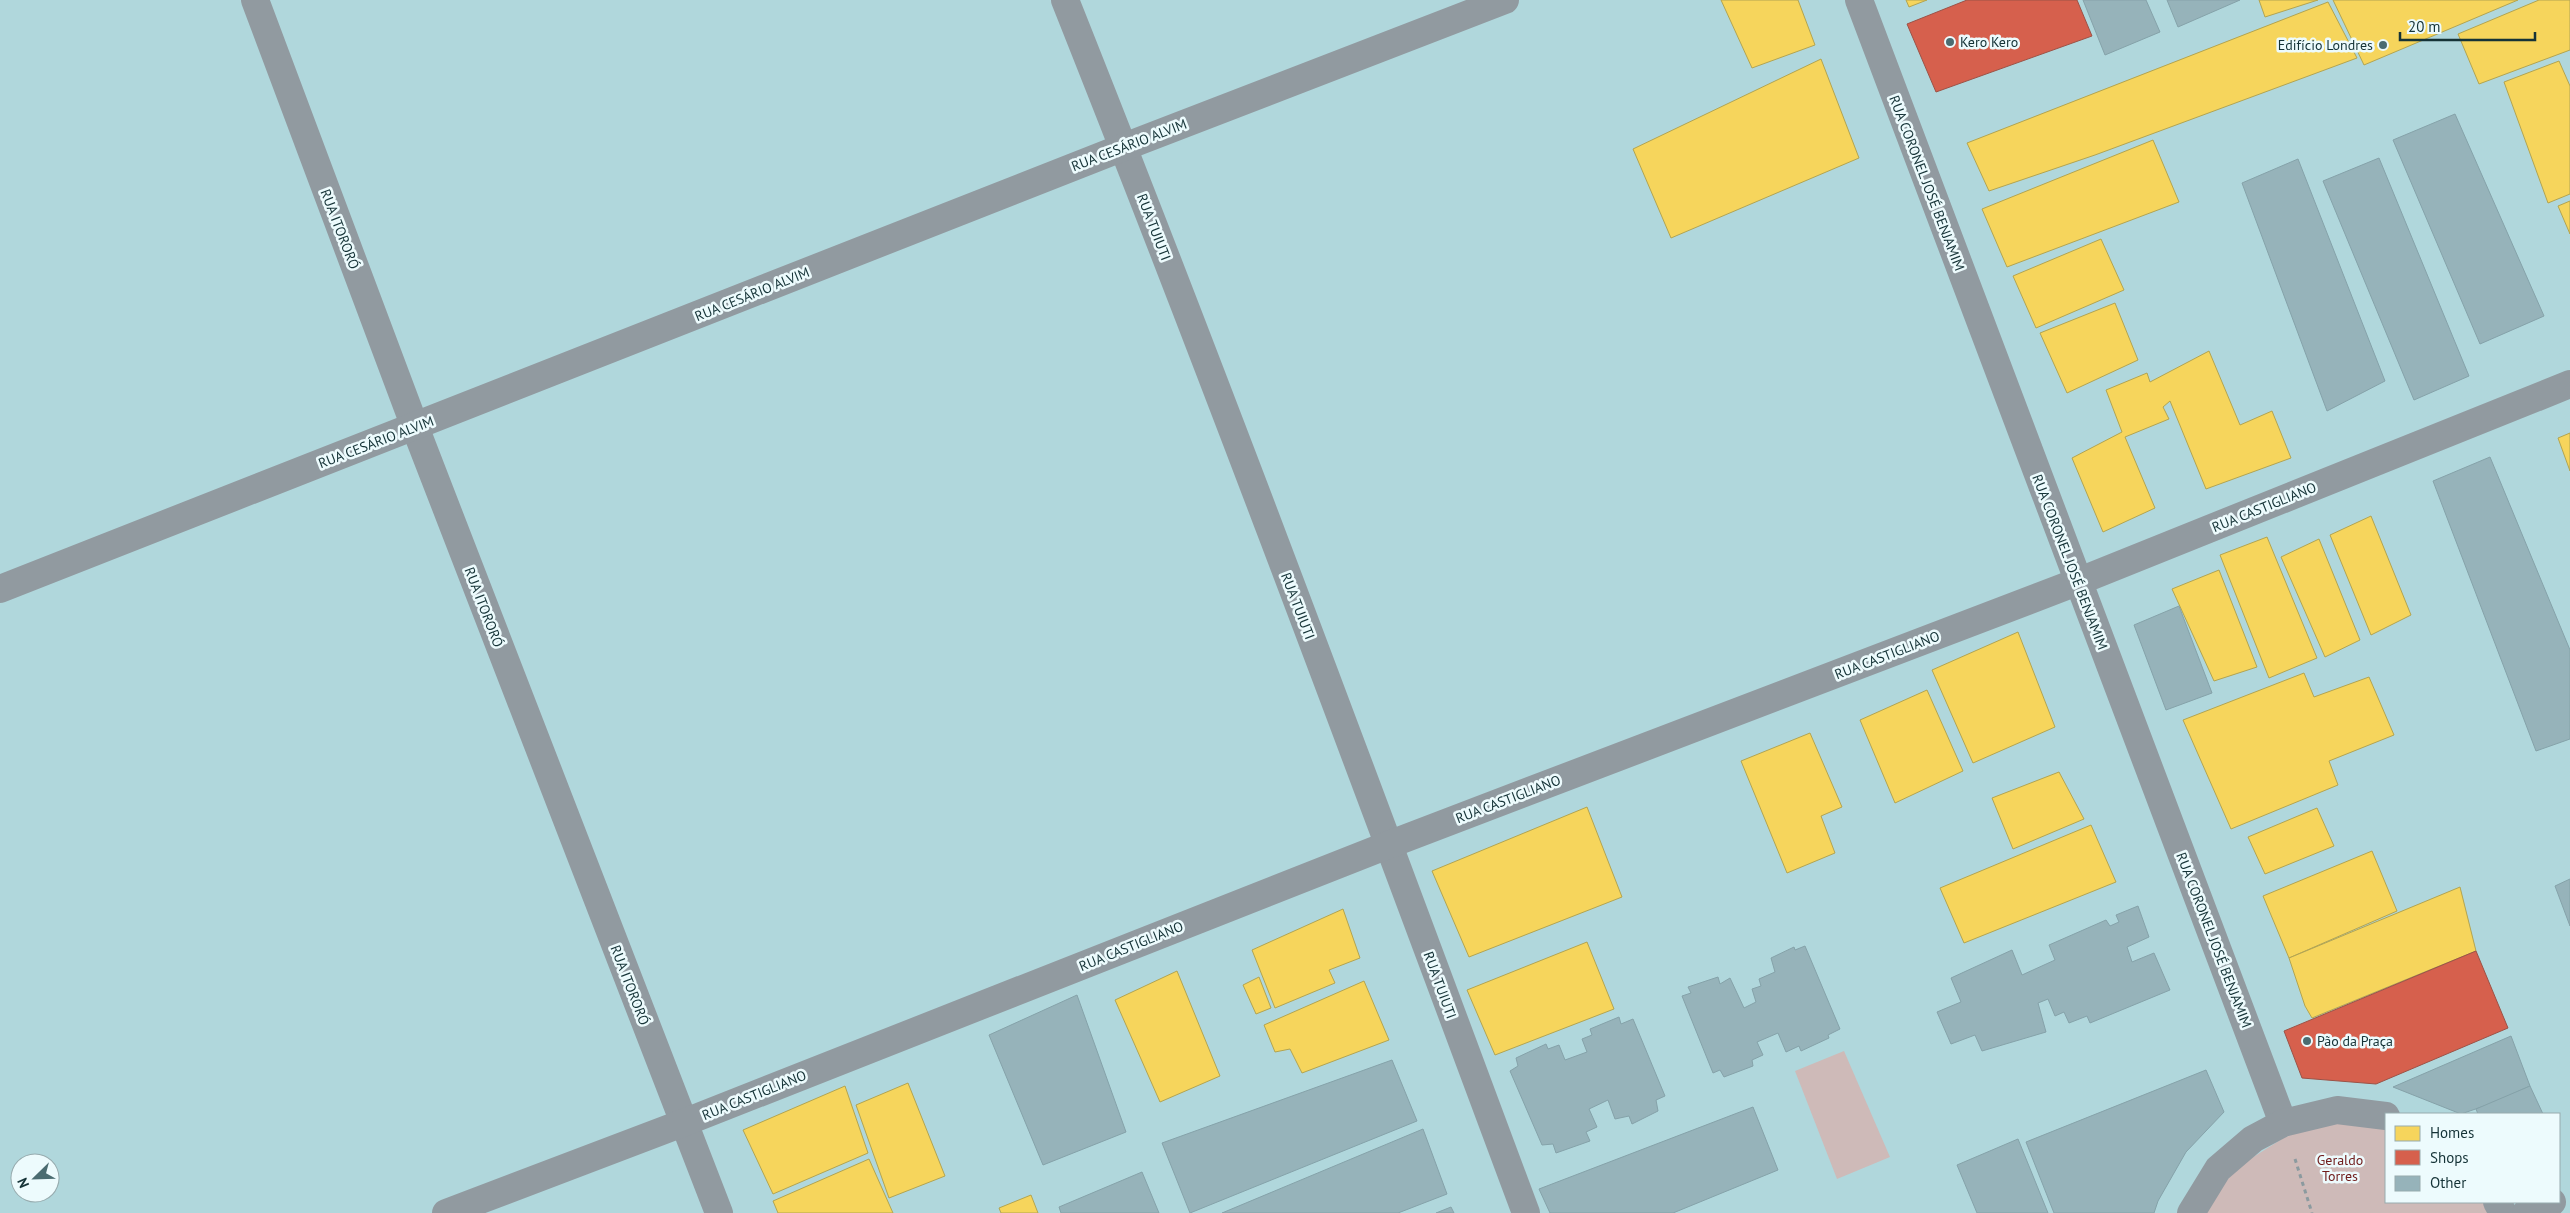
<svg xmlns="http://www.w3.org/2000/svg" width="2570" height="1213" viewBox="0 0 2570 1213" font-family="'PT Sans',sans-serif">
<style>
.green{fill:#cebab8}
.homes{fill:#f6d55c;stroke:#b2a451}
.shops{fill:#d6604d;stroke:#9c5246}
.building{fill:#96b3ba;stroke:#85a2a9}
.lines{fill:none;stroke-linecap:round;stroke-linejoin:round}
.path{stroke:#8b9a9f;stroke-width:3;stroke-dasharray:4 4;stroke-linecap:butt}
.minor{stroke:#919aa0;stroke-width:28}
.poi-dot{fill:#4b6c71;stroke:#edfbfd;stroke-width:2}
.labels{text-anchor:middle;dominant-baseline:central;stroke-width:5;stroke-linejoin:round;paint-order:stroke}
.poi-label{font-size:14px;fill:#153337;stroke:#edfbfd;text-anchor:start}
.street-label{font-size:14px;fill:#153337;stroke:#edfbfd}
.park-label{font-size:14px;fill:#701c1b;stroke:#edfbfd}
</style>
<rect width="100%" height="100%" fill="#b0d7dc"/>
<g class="green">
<path d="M1844 1051 1890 1157 1837 1179 1795 1071Z"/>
<path d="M2354 1120 2386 1123V1202H2493L2500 1213H2205L2220 1188 2239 1166 2285 1137 2317 1125Z"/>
</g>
<g class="homes">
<path d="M1721 0H1798L1815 45 1752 68Z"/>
<path d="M1906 0H1927L1909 7Z"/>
<path d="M2259 0H2318L2265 17Z"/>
<path d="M2333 0H2518L2364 65Z"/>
<path d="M2539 0H2570V50L2479 84 2458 34Z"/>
<path d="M2328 2 2357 58 2095 155 1989 191 1967 143Z"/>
<path d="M1821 59 1859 158 1671 238 1633 149Z"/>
<path d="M2559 61 2570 86V194L2548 203 2504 82Z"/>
<path d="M2153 140 2179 202 2007 267 1982 209Z"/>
<path d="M2570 201V234L2558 206Z"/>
<path d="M2101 239 2124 290 2036 328 2013 276Z"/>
<path d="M2115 303 2138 360 2067 393 2040 333Z"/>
<path d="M2209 351 2240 425 2272 411 2291 458 2206 489 2170 401 2163 407 2169 419 2125 437 2155 508 2103 532 2072 458 2122 432 2106 390 2147 373 2150 382Z"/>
<path d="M2570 433V471L2558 438Z"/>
<path d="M2371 516 2411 615 2371 635 2330 535Z"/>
<path d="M2267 537 2317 658 2269 678 2220 555Z"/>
<path d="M2319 539 2360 640 2325 657 2281 557Z"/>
<path d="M2219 570 2257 667 2214 681 2172 589Z"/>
<path d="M2018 632 2055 727 1973 763 1932 670Z"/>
<path d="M2304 673 2314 697 2369 677 2394 735 2329 761 2338 785 2231 829 2183 720Z"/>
<path d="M1927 690 1963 771 1895 803 1860 720Z"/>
<path d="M1810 733 1842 807 1821 816 1835 853 1787 873 1741 761Z"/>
<path d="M2059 772 2084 819 2013 849 1992 798Z"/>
<path d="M1587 807 1622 897 1469 957 1432 871Z"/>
<path d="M2317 808 2334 846 2265 874 2248 837Z"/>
<path d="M2091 825 2116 882 1964 943 1940 888Z"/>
<path d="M2372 851 2397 911 2289 958 2263 896Z"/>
<path d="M2460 887 2476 951 2312 1018 2305 1006 2289 958Z"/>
<path d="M1343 909 1360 958 1329 970 1335 983 1275 1008 1252 950Z"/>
<path d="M1587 942 1614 1009 1495 1055 1467 990Z"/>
<path d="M1177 971 1220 1076 1160 1102 1115 1000Z"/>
<path d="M1259 977 1271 1008 1256 1014 1243 985Z"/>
<path d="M1364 981 1389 1040 1302 1073 1290 1049 1275 1052 1264 1025Z"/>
<path d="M908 1083 945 1176 889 1198 856 1105Z"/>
<path d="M845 1086 868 1153 773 1194 743 1130Z"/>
<path d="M869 1159 893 1213H778L773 1201Z"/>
<path d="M1031 1195 1038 1213H1001L999 1208Z"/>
</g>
<g class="shops">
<path d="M1967 0H2077L2092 36 1936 92 1907 24Z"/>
<path d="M2476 951 2508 1028 2376 1084 2302 1078 2284 1031Z"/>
</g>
<g class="building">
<path d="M2083 0H2146L2160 32 2105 55Z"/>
<path d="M2167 0H2240L2178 27Z"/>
<path d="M2455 114 2544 316 2480 344 2393 140Z"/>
<path d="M2379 158 2469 376 2414 400 2323 181Z"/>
<path d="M2298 159 2385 381 2327 411 2242 183Z"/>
<path d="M2490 457 2570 650V739L2536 751 2433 481Z"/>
<path d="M2179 606 2212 693 2166 710 2134 625Z"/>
<path d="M2570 879V926L2555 886Z"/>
<path d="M2138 906 2149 937 2127 947 2132 962 2154 953 2170 990 2090 1023 2087 1016 2069 1023 2064 1012 2055 1016 2048 999 2038 1003 2046 1032 1982 1051 1975 1035 1951 1044 1937 1012 1961 1002 1951 978 2012 950 2022 975 2055 960 2049 945 2106 920 2110 926 2119 922 2116 915Z"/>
<path d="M1805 946 1840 1029 1828 1035 1829 1038 1801 1051 1799 1046 1786 1052 1778 1033 1757 1042 1763 1055 1752 1060 1753 1066 1724 1077 1720 1070 1713 1073 1682 996 1691 993 1688 987 1718 977 1720 984 1730 978 1744 1008 1756 1002 1752 989 1761 986 1759 979 1775 972 1771 958 1794 947 1795 950Z"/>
<path d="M1077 995 1126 1132 1043 1165 989 1035Z"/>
<path d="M1619 1017 1621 1024 1633 1019 1665 1096 1656 1100 1658 1111 1632 1124 1629 1116 1615 1119 1608 1100 1589 1109 1597 1127 1586 1132 1590 1141 1556 1153 1553 1144 1542 1145 1510 1071 1518 1066 1516 1058 1546 1044 1548 1049 1559 1045 1565 1060 1587 1052 1582 1039 1592 1035 1590 1029Z"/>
<path d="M2511 1036 2530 1086 2490 1104 2461 1114 2393 1087Z"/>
<path d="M1392 1060 1417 1121 1190 1213 1162 1143Z"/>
<path d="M2206 1070 2224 1112 2186 1152 2158 1201 2154 1213H2054L2026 1142Z"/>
<path d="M2530 1086 2543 1114H2478L2476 1109Z"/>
<path d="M1753 1107 1778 1170 1673 1213H1550L1539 1189Z"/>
<path d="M1423 1129 1447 1194 1398 1213H1222Z"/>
<path d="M2018 1139 2048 1213H1977L1957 1165Z"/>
<path d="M1142 1172 1159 1213H1061L1059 1207Z"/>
<path d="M1451 1207 1454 1213H1436Z"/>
</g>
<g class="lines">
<path class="path" d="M2295 1159 2312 1213"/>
<g class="minor">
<path d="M255 0 415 427 719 1213"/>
<path d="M1065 0C1225 402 1375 808 1526 1213"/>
<path d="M1859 0 2283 1123"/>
<path d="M0 589 1124 147 1505 0"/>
<path d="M2497 1202 2503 1213"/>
<path d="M446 1213 683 1123 1388 845 2077 582 2570 384"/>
<path d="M2191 1213 2218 1169 2253 1139 2283 1123 2337 1110 2386 1116"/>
<path d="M2526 1213 2552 1202"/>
</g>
</g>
<g class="poi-dot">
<circle cx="1950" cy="42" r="5"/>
<circle cx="2383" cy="45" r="5"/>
<circle cx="2307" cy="1041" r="5"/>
</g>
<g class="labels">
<g class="poi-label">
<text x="1960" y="42">Kero Kero</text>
<text x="2373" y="45" text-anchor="end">Edifício Londres</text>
<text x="2317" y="1041">Pão da Praça</text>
</g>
<g class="street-label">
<text transform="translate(1129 145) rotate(-21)">RUA CESÁRIO ALVIM</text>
<text transform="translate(1927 183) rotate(69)">RUA CORONEL JOSÉ BENJAMIM</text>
<text transform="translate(1154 227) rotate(69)">RUA TUIUTI</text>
<text transform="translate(340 229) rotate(69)">RUA ITORORÓ</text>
<text transform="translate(752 294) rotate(-22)">RUA CESÁRIO ALVIM</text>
<text transform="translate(376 442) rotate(-21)">RUA CESÁRIO ALVIM</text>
<text transform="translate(2264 507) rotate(-22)">RUA CASTIGLIANO</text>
<text transform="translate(2070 562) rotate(69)">RUA CORONEL JOSÉ BENJAMIM</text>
<text transform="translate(1298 606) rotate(69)">RUA TUIUTI</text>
<text transform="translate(484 607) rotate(69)">RUA ITORORÓ</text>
<text transform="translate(1887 655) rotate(-21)">RUA CASTIGLIANO</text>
<text transform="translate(1508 799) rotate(-21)">RUA CASTIGLIANO</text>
<text transform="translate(2214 940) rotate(69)">RUA CORONEL JOSÉ BENJAMIM</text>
<text transform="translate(1131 946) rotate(-22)">RUA CASTIGLIANO</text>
<text transform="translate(630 985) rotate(69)">RUA ITORORÓ</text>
<text transform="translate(1440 985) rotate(70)">RUA TUIUTI</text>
<text transform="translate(754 1095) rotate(-22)">RUA CASTIGLIANO</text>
</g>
<g class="park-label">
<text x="2340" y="1160">Geraldo<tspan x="2340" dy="16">Torres</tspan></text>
</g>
</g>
<rect x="2385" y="1113" width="175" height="90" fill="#edfbfd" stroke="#97abae"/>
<rect x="2395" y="1126" width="25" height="15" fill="#f6d55c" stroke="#97abae"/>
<text x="2430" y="1138" font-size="15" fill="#153337">Homes</text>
<rect x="2395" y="1150" width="25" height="15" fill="#d6604d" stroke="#97abae"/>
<text x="2430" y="1163" font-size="15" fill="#153337">Shops</text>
<rect x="2395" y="1176" width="25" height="15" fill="#96b3ba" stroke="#97abae"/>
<text x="2430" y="1188" font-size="15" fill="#153337">Other</text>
<g transform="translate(35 1178) rotate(247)"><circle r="24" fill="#edfbfd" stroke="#97abae"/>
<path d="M0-4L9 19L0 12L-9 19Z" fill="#4b6c71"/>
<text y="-8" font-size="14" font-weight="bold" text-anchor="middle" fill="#153337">N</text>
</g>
<path d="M2400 32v8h135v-8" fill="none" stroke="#153337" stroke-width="2.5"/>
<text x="2408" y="32" font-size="15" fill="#153337" stroke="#edfbfd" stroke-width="4" paint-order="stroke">20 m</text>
</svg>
